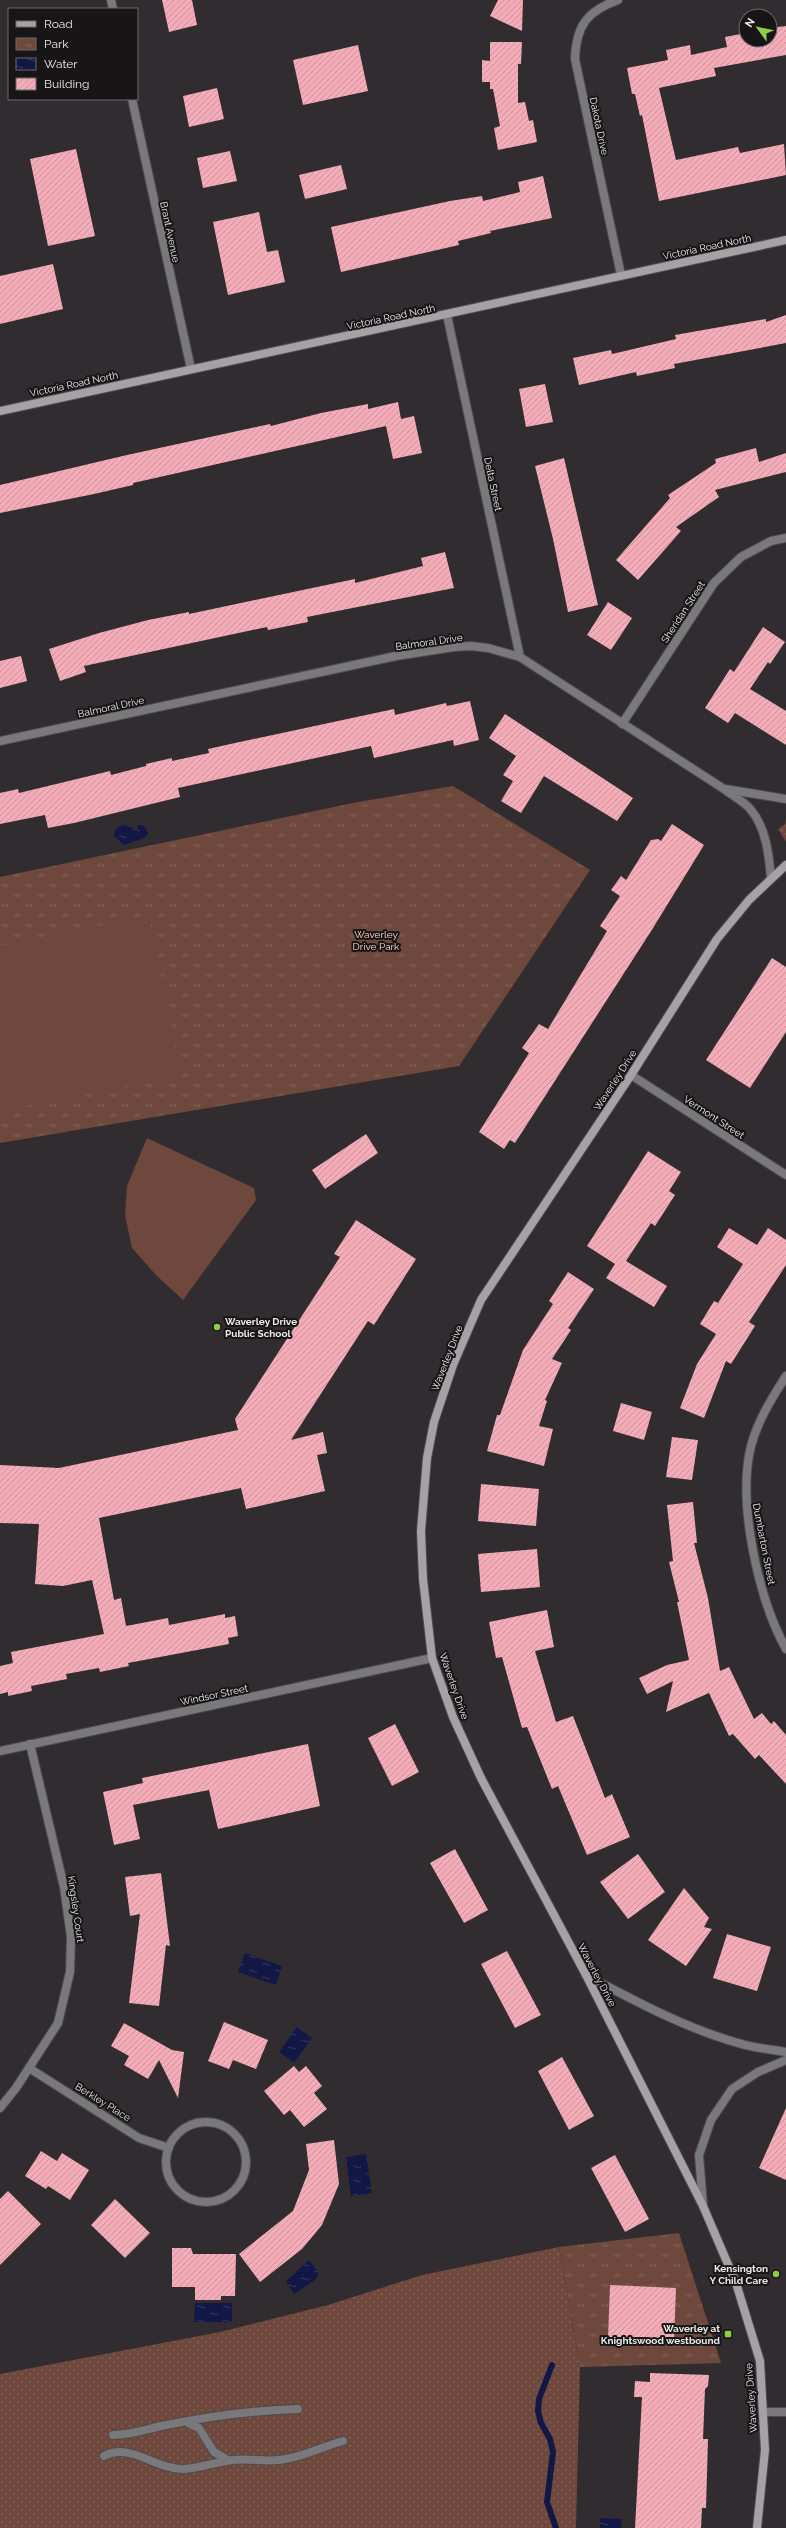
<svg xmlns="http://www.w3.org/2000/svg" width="786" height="2528" viewBox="0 0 786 2528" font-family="Raleway,sans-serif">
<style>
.grass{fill:url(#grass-dots)}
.park{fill:url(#park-tufts)}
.garden{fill:#6e483c}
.water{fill:url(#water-ripples)}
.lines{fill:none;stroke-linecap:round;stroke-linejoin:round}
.stream{stroke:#131746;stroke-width:6}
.building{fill:url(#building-hatch)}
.lane-casing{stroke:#4e4a4d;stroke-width:10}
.street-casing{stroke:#4e4a4d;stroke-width:10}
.secondary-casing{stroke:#4e4a4d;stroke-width:10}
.lane{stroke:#79787a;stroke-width:8}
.street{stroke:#79787a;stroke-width:8}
.secondary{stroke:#a4a2a6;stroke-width:8}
.poi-dot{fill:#8cce45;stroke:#171516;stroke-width:1.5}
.labels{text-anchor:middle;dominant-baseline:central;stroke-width:4;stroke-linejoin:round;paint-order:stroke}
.street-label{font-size:10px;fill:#ebe9ea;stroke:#171516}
.park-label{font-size:10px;fill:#fed7cb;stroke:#171516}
.poi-label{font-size:10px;font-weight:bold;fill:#ebe9ea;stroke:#171516;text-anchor:end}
</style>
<defs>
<pattern id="grass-dots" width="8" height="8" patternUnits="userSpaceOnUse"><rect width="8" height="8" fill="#6e483c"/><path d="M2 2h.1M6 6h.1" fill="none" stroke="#836258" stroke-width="1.8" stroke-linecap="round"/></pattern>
<pattern id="park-tufts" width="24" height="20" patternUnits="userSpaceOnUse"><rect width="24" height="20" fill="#6e483c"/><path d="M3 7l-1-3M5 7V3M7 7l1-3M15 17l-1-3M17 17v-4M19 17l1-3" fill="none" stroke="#836258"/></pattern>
<pattern id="water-ripples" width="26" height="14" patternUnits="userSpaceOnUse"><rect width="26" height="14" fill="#131746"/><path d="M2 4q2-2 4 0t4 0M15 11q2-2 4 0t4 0" fill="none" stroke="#363961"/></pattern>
<pattern id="building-hatch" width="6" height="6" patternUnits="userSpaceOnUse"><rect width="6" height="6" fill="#f5acb9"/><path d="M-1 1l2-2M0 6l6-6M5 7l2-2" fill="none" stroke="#c9929c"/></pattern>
</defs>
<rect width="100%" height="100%" fill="#302c2f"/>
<g class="grass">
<path d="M786 818V842L778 829 785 824Z"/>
<path d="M559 2247 580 2367 576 2528H0V2374L220 2332 328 2305 422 2275Z"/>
</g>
<g class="park">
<path d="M453 786 590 870 459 1066 0 1143V877L358 802Z"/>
<path d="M679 2233 721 2363 580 2367 559 2247Z"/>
</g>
<g class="garden">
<path d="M149 916 181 1075 0 1111V946Z"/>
<path d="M147 1138 254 1188 256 1200 183 1300 156 1275 132 1248 125 1215 127 1186Z"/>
</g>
<g class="water">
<path d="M125 825 137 830 138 825 144 826 148 833 147 837 124 845 114 836C115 828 117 826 125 825Z"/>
<path d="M245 1953 282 1966 276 1985 238 1972Z"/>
<path d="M297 2027 312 2038 294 2063 279 2052Z"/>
<path d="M366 2154 372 2193 351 2196 346 2157Z"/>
<path d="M309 2260 319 2273 315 2280 294 2294 286 2281Z"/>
<path d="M195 2303H232V2322H194Z"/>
<path d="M600 2518 622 2519 621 2528H600Z"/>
</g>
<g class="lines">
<path class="stream" d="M552 2365 539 2399 538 2411 541 2423 550 2439 553 2452 547 2502 556 2528"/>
</g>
<g class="building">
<path d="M162 0H192L197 25 169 32Z"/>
<path d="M498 0H523L522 31 490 16Z"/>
<path d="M786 26V55L714 68 716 76 659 88 676 160 738 147 740 153 784 144 786 175 659 201 642 115 640 116 635 94H632L627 68 668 60 666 50 690 45 691 55 727 47 725 37 746 33V40H770V28Z"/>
<path d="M490 42H522L521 64H518V103L525 102 529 121 533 120 537 142 498 150 494 128 500 126 493 89H490V82H482V60L490 61Z"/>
<path d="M358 45 368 91 303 105 293 60Z"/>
<path d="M217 88 224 119 189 127 183 96Z"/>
<path d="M76 149 95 236 48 246 30 159Z"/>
<path d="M230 151 237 181 203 188 197 158Z"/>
<path d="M341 165 347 189 305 199 299 175Z"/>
<path d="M543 176 552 218 490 231 491 233 458 241 459 245 341 272 331 227 450 201 482 196 483 201 520 192 518 182Z"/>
<path d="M259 212 267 252 278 250 285 282 228 295 213 222Z"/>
<path d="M53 264 63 309 0 324V276Z"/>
<path d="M786 315V343L674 364 675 368 637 376 636 372 579 385 573 358 611 350 612 354 676 339 675 335 766 319V322Z"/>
<path d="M545 384 553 422 526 427 519 389Z"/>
<path d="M398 402 401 419 414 416 422 453 393 459 386 426 133 483V485L94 494 0 513V485L127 455 270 424 271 426 321 413 368 404V409Z"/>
<path d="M756 448 759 462 786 453V472L715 490 719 497 676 527 681 531 638 580 616 560 670 498 668 495 716 463 715 459Z"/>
<path d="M564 458 598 605 568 612 553 539 535 466Z"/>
<path d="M445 552 454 588 307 617 308 622 268 630 267 627 84 666 86 672 60 681 49 649 99 633 148 620 189 612V614L355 579V583L423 566 421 558Z"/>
<path d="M608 602 632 618 611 650 587 635Z"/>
<path d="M763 627 785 642 770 664 768 662 750 689 786 711V745L735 713 728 723 705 708 730 669 734 672Z"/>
<path d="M21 656 27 681 0 688V661Z"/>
<path d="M470 701 479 740 454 746 453 740 374 758 371 746 178 788 180 797 74 823 48 828 45 815 0 824V793L18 789 19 793 110 771 111 775 146 766V764L172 758V761L209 753 208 749 235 743 394 709 395 715 446 703 447 706Z"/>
<path d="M505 714 633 798 617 821 544 776 521 813 501 801 513 781 503 775 516 756 489 738Z"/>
<path d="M672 824 704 845 653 928 515 1143 510 1140 504 1149 479 1132 529 1053 522 1048 539 1024 548 1029 607 931 600 926 620 896 611 890 621 876 626 880 651 840 658 839 661 841Z"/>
<path d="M772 958 786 967V1032L750 1088 706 1060Z"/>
<path d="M366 1134 378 1153 325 1189 312 1170Z"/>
<path d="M648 1151 681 1172 669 1191 675 1195 655 1226 651 1223 626 1261 667 1286 654 1307 606 1278 615 1264 587 1246Z"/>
<path d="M356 1220 416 1259 374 1325 368 1321 291 1440 323 1432 327 1453 317 1455 325 1491 246 1509 241 1488 99 1518 114 1600 121 1598 126 1626 168 1618 169 1625 225 1614V1618L235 1616 238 1636 228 1638 229 1644 128 1663 129 1666 100 1672 99 1668 66 1674 67 1679 31 1686 32 1691 8 1696V1692L0 1694V1666L13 1663 11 1652 104 1634 92 1580 63 1586 35 1584 39 1524 0 1523V1465L59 1468 238 1430 235 1419 340 1257 334 1254Z"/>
<path d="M729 1228 757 1245 768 1228 786 1240V1265L749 1322 755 1326 731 1364 726 1361 704 1418 680 1408 697 1364 716 1334 700 1324 714 1301 718 1303 743 1264 717 1247Z"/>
<path d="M568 1272 594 1289 568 1328 571 1330 552 1359 562 1363 545 1400 547 1401 539 1426 553 1429 544 1466 487 1451 497 1415H500L523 1350 553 1304 549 1301Z"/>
<path d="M621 1403 652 1412 644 1440 613 1431Z"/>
<path d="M672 1437 698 1440 692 1480 666 1477Z"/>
<path d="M481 1484 539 1489 536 1526 478 1521Z"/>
<path d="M693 1502 697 1543H694L708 1598 720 1671 729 1667 754 1719 762 1713 771 1724 774 1721 786 1735V1784L759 1755 755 1759 733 1734 729 1736 709 1693 666 1712 673 1681 647 1694 639 1678 667 1665 689 1660 677 1602H679L669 1562 673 1561 667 1505Z"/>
<path d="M537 1549 540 1587 481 1592 478 1554Z"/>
<path d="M547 1610 554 1647 535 1651 556 1722 573 1716 605 1798 612 1794 630 1837 587 1855 558 1786 552 1789 527 1727 522 1728 502 1657 496 1658 489 1622Z"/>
<path d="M395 1724 419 1772 392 1786 368 1738Z"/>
<path d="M308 1744 320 1806 218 1829 209 1790 133 1805 140 1839 114 1845 103 1792 143 1783 142 1778Z"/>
<path d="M455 1849 488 1910 464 1923 430 1863Z"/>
<path d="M638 1854 665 1892 628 1919 600 1882Z"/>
<path d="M161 1873 170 1946 166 1945 159 2006 129 2003 140 1914 130 1916 125 1877Z"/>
<path d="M684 1888 709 1918 704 1927 712 1929 686 1966 648 1940Z"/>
<path d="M727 1934 771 1947 757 1991 713 1978Z"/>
<path d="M507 1951 541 2015 515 2028 481 1964Z"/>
<path d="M224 2022 268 2040 256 2069 233 2060 229 2069 208 2061Z"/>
<path d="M124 2023 172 2050 184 2052 178 2098 159 2060 148 2079 124 2065 129 2056 111 2046Z"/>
<path d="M562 2057 594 2116 569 2130 538 2071Z"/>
<path d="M294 2066 299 2072 306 2066 322 2086 314 2093 327 2109 304 2127 290 2110 284 2115 264 2091Z"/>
<path d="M786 2108V2180L759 2168Z"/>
<path d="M334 2140 339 2184 322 2225 302 2249 260 2282 239 2254 293 2211 309 2170 306 2144Z"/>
<path d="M41 2151 57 2161 62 2153 89 2170 70 2200 48 2186 46 2189 25 2176Z"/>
<path d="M615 2155 649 2219 625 2232 591 2168Z"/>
<path d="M8 2191 41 2224 0 2265V2199Z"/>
<path d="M115 2199 150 2233 125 2258 91 2225Z"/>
<path d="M172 2248H191L193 2254H236L235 2296H221V2300H195V2287H172Z"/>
<path d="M610 2285 676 2288 674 2341 608 2338Z"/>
<path d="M650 2373 709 2375 708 2386 705 2389 703 2439H708L706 2508H702L701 2528H635L642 2397H634L635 2381 650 2382Z"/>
</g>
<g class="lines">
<g class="lane-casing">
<g id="lane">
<path d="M763 2412H786"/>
<path d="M188 2423 199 2428 214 2452 228 2460"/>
<path d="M113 2435C130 2435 144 2430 161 2426 205 2417 253 2410 298 2409"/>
<path d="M104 2456C130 2442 155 2469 182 2469 197 2469 212 2463 227 2461 244 2457 262 2462 279 2460 301 2458 321 2447 343 2441"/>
</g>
</g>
<g class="street-casing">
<g id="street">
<path d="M111 0 113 9"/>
<path d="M618 0C587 11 576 26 575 59L621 275"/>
<path d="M132 99 191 369"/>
<path d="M447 315 520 657"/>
<path d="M622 724 714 583 741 557 771 541 786 538"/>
<path d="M0 741 396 656 454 647 471 646 488 648 520 657 724 789C733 796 745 802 751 810 766 828 769 855 771 878"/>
<path d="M725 789 786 799"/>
<path d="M631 1075 786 1175"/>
<path d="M786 1376C772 1398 758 1420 751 1446 737 1502 758 1598 786 1649"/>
<path d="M0 1751 432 1658"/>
<path d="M586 1975C635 2001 685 2028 738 2043 753 2048 770 2049 786 2052"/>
<path d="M29 2068 139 2138 169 2148"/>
<path d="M0 2108 16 2088 58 2023 70 1972 71 1937 64 1887 30 1744"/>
<circle cx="206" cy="2162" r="40"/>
<path d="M703 2205 699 2155 711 2120 732 2089 758 2072 786 2060"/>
</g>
</g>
<g class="secondary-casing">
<g id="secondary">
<path d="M0 411 786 240"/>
<path d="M757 2528 765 2450 760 2361 736 2283 703 2206 586 1975 481 1778 453 1717 432 1658 423 1579 421 1531 427 1458 434 1422 453 1365 481 1300 631 1075 717 939 749 900 786 865"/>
</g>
</g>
<use href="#lane" class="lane"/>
<use href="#street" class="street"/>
<use href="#secondary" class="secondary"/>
</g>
<g class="poi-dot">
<circle cx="217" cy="1327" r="4"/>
<circle cx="776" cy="2274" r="4"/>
<rect x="724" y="2330" width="8" height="8" rx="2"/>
</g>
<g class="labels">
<g class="street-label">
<text transform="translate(599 126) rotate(78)">Dakota Drive</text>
<text transform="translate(170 232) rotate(78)">Brant Avenue</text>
<text transform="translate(707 247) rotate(-12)">Victoria Road North</text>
<text transform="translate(391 317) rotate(-12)">Victoria Road North</text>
<text transform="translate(74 384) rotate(-12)">Victoria Road North</text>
<text transform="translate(493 484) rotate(78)">Delta Street</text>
<text transform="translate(683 612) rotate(-57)">Sheridan Street</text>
<text transform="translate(429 642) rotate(-8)">Balmoral Drive</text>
<text transform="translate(111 707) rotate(-12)">Balmoral Drive</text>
<text transform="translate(615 1080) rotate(-57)">Waverley Drive</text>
<text transform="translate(714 1117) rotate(33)">Vermont Street</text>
<text transform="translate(447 1358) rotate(-69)">Waverley Drive</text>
<text transform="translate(764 1544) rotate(79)">Dumbarton Street</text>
<text transform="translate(454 1686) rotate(71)">Waverley Drive</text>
<text transform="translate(214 1695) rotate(-12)">Windsor Street</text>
<text transform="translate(76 1909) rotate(82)">Kingsley Court</text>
<text transform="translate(597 1975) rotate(62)">Waverley Drive</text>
<text transform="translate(103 2102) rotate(32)">Berkley Place</text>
<text transform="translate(751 2398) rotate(-94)">Waverley Drive</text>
</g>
<g class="park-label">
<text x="376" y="934">Waverley<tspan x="376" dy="12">Drive Park</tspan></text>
</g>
<g class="poi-label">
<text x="225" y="1321" text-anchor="start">Waverley Drive<tspan x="225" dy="12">Public School</tspan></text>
<text x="768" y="2268">Kensington<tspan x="768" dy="12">Y Child Care</tspan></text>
<text x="720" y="2328">Waverley at<tspan x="720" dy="12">Knightswood westbound</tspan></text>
</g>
</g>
<rect x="8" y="8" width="130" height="92" fill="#171516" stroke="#6c6a6b"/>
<rect x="16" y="21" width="20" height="6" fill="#a4a2a6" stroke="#6c6a6b"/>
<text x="44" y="28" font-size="12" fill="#ebe9ea">Road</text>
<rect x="16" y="38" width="20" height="12" fill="url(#park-tufts)" stroke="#6c6a6b"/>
<text x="44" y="48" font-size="12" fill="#ebe9ea">Park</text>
<rect x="16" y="58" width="20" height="12" fill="url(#water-ripples)" stroke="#6c6a6b"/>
<text x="44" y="68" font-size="12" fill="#ebe9ea">Water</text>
<rect x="16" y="78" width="20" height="12" fill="url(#building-hatch)" stroke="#6c6a6b"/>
<text x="44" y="88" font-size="12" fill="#ebe9ea">Building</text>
<g transform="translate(758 28) rotate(303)"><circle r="19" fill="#171516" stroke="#6c6a6b"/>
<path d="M0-3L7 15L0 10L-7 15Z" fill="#8cce45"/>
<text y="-6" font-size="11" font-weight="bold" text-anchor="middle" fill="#ebe9ea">N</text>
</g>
</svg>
